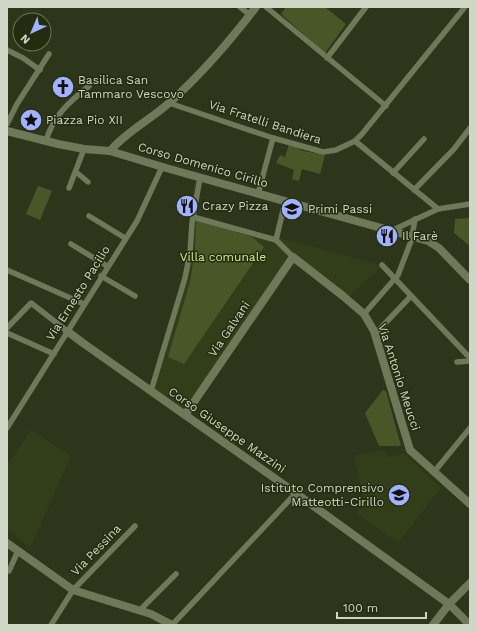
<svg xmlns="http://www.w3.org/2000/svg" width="477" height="632" viewBox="0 0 477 632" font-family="'Work Sans',sans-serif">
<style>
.built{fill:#323d19}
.green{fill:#495728}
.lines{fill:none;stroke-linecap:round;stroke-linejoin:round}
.street{stroke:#6f795a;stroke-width:5.5}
.secondary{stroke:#6f795a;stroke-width:8}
.labels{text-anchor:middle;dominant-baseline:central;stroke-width:3;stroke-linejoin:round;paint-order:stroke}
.poi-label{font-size:12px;fill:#d0d6c5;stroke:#242c10;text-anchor:start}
.street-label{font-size:12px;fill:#d0d6c5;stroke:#242c10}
.park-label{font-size:12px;fill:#d2ef91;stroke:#242c10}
</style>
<rect width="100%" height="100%" fill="#2d361a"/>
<g class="built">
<path d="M195 179 202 181 194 214 273 237 281 206 287 208 280 238 380 265 381 267 345 301 296 265H294L189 415 149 387 183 277 188 250 190 227 189 212Z"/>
<path d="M31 430 71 456 30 548 7 529V465Z"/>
<path d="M384 450 388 457 404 453 441 488 398 543 356 513 364 502 354 456Z"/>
</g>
<g class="green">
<path d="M286 7H325L346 24 325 53 281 14Z"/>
<path d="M289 144 304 151 325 155 320 174 302 169 299 181 292 179 294 170 276 163 280 155 285 157Z"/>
<path d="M38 186 52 191 40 220 26 214Z"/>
<path d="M470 218V246L454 233 455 219Z"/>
<path d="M196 219 252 237 264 247 184 364 168 357 190 282 195 250Z"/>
<path d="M383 390 386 391 401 446H379L365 413Z"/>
</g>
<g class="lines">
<g class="street">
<path d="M240 7 250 15"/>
<path d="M266 7 386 106"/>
<path d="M7 50 23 58 40 70"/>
<path d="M327 58 366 7"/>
<path d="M169 103 273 138 323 152 336 150 355 141 362 134 465 7"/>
<path d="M7 124 17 104 49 54"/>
<path d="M46 141C53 116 69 102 89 86"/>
<path d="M355 141 438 209"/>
<path d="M76 172 88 182"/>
<path d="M393 173 424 139"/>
<path d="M69 188 84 149"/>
<path d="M414 190 454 149 470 128"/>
<path d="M258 194 273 138"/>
<path d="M89 216 125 238"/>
<path d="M193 217 276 240"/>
<path d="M393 230 438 209 470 204"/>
<path d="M276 240 285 202"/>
<path d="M276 240 293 257"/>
<path d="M71 244 107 266"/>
<path d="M382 265 470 358"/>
<path d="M7 270 84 304"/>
<path d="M101 276 135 296"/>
<path d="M364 314 398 275 413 236V231L415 219"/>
<path d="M7 328 31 303 67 331"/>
<path d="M7 333 54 354"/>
<path d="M375 334 411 296"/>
<path d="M457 362 470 361"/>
<path d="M151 391 185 278 190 253 192 223 200 178"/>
<path d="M7 428 137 221 162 167"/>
<path d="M434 472 470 428"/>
<path d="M7 570 9 571 18 551"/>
<path d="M140 610 176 574"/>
<path d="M51 625 73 590 135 526"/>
<path d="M172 625 296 493"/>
</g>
<g class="secondary">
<path d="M7 131 58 144 84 149 110 151 166 168 428 241 439 248 470 280"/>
<path d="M110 151C127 131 150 120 169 103 202 74 230 41 256 7"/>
<path d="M67 331 83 343 290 489 449 604 470 625"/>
<path d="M185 415 293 257 343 296 364 314 374 331 410 450 470 504"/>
<path d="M7 543 73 590 151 614 172 625"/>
<path d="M433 625 449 604 470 583"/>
</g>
</g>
<defs>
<g id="church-disc" transform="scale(1.15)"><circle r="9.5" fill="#a2b2fd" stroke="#242c10"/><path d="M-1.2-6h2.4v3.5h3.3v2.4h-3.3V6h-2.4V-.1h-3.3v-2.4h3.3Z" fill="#111"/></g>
<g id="sight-disc" transform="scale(1.15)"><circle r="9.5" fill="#a2b2fd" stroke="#242c10"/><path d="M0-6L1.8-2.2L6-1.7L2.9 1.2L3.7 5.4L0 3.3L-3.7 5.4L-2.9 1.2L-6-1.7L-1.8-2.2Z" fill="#111"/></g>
<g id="restaurant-disc" transform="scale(1.15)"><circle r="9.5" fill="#a2b2fd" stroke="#242c10"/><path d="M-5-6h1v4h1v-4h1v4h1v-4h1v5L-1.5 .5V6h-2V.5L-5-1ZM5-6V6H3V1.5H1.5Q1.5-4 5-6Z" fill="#111"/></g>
<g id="school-disc" transform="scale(1.15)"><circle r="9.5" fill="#a2b2fd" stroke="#242c10"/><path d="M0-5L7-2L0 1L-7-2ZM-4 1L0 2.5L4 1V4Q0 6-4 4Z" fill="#111"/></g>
</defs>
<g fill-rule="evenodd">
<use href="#church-disc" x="63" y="87"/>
<use href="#sight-disc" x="31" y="120"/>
<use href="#restaurant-disc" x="187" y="206"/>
<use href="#school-disc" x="292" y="209"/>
<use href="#restaurant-disc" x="387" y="236"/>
<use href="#school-disc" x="399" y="495"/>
</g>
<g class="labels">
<g class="poi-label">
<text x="78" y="80">Basilica San<tspan x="78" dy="14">Tammaro Vescovo</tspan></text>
<text x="46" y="120">Piazza Pio XII</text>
<text x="202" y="206">Crazy Pizza</text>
<text x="308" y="209">Primi Passi</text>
<text x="402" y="236">Il Farè</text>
<text x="384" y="488" text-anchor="end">Istituto Comprensivo<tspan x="384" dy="14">Matteotti-Cirillo</tspan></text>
</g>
<g class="street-label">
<text transform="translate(265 122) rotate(18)">Via Fratelli Bandiera</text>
<text transform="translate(203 165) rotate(16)">Corso Domenico Cirillo</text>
<text transform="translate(78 293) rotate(-58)">Via Ernesto Pacilio</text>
<text transform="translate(229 329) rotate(-56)">Via Galvani</text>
<text transform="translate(399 377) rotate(72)">Via Antonio Meucci</text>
<text transform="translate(227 430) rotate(35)">Corso Giuseppe Mazzini</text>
<text transform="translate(96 550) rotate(-46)">Via Pessina</text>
</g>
<g class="park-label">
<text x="223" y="257">Villa comunale</text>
</g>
</g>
<rect width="477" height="632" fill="none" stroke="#d0d6c5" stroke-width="16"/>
<g transform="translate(32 32) rotate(224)"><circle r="19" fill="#242c10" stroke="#697058"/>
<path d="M0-3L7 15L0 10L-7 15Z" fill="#a2b2fd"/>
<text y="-6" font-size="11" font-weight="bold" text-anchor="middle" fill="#d0d6c5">N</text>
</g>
<path d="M337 612v6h89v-6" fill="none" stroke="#d0d6c5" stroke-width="2"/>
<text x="343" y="612" font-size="12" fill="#d0d6c5" stroke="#242c10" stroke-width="3" paint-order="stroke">100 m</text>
</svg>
